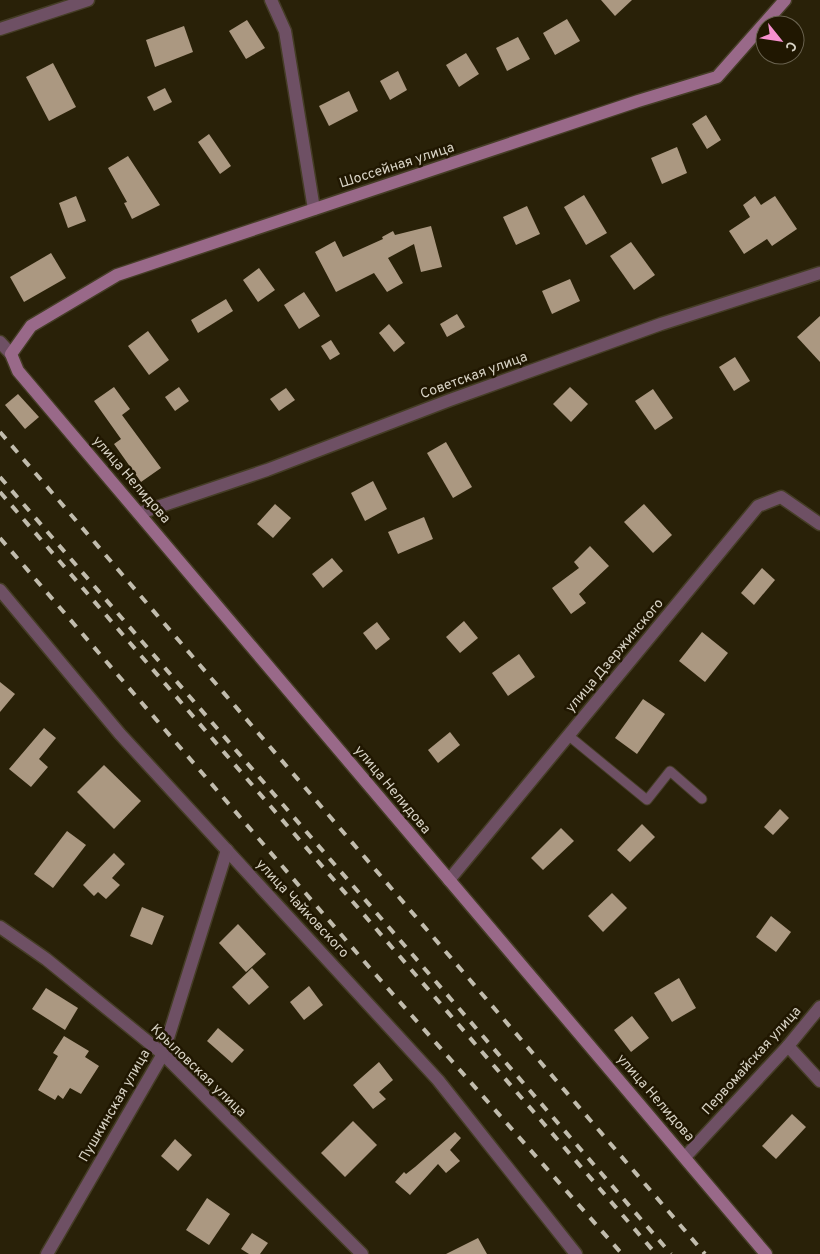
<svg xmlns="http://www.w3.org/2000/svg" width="820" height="1254" viewBox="0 0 820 1254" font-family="Overpass,sans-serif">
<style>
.building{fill:#ab9881}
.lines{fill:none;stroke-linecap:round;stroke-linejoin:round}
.service-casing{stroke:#453d26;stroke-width:11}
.minor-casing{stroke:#453d26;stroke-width:15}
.tertiary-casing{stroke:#453d26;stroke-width:15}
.secondary-casing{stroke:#453d26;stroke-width:15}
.service{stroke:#6e5064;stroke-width:9}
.minor{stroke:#6e5064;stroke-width:12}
.tertiary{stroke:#6e5064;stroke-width:12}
.secondary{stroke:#996989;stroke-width:12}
.rail{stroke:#c1bcad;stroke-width:4;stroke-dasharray:9 9;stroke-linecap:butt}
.labels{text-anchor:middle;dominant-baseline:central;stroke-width:5;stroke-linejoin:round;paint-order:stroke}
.street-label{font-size:14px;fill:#d7d2c4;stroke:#201701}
</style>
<rect width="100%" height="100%" fill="#292108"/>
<g class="building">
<path d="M601 0H632L615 16Z"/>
<path d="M567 19 580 41 555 55 543 33Z"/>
<path d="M247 20 265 48 246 59 229 31Z"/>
<path d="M184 26 193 52 155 67 146 40Z"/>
<path d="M518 37 530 59 507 71 496 48Z"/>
<path d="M466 53 479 74 459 87 446 65Z"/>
<path d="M53 63 76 107 49 121 26 77Z"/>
<path d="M398 71 407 90 390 100 380 81Z"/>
<path d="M165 88 172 102 154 111 147 97Z"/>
<path d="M349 91 358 111 329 126 319 106Z"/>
<path d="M706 115 721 140 707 149 692 124Z"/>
<path d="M209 134 231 166 220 174 198 142Z"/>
<path d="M677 147 687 173 662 184 651 158Z"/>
<path d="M128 156 160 205 132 219 124 203 127 202 108 168Z"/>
<path d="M584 195 607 233 586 245 564 207Z"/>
<path d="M76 196 86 221 68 228 59 203Z"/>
<path d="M755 196 761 205 775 196 797 229 772 246 767 239 744 254 729 231 750 217 743 205Z"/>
<path d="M527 206 540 234 516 245 503 217Z"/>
<path d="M431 226 442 267 421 272 414 244 388 258 403 283 387 292 374 273 336 292 315 252 335 241 343 257 383 239 382 237 393 231 395 235Z"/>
<path d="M631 242 655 275 634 290 610 256Z"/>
<path d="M51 253 66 278 24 302 10 277Z"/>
<path d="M259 268 275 290 258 302 243 280Z"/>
<path d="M570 279 580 301 552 314 542 291Z"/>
<path d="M304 292 320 316 299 329 284 305Z"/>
<path d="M226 299 233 311 198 333 191 320Z"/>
<path d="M457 314 465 327 447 337 440 324Z"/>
<path d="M820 316V362L797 337Z"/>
<path d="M389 324 405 343 394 352 379 333Z"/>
<path d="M148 331 169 360 149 375 128 346Z"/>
<path d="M331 340 340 354 330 360 321 346Z"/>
<path d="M735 357 750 381 734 391 719 367Z"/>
<path d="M114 387 130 409 122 415 161 468 141 482 114 444 121 439 94 401Z"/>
<path d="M179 387 189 401 175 411 165 397Z"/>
<path d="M570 387 588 404 571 422 553 404Z"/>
<path d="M286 388 295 400 279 411 270 399Z"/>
<path d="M653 389 673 418 655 430 635 401Z"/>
<path d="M18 394 39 417 25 429 5 405Z"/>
<path d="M446 442 472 487 453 498 427 453Z"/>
<path d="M373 481 387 509 365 521 351 493Z"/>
<path d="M275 504 291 518 273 538 257 524Z"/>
<path d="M644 504 672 535 653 553 624 522Z"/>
<path d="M424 517 433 539 398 554 388 532Z"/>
<path d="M590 546 609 566 579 594 586 603 571 614 552 588 579 568 574 562Z"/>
<path d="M332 558 343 571 323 588 312 574Z"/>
<path d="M762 568 775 580 754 605 741 593Z"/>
<path d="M464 621 478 638 460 653 446 637Z"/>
<path d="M377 622 390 639 376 650 363 633Z"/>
<path d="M702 632 728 653 705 682 679 661Z"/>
<path d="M519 654 535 677 508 696 492 673Z"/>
<path d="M0 682 15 694 0 712Z"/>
<path d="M643 699 665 714 637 754 615 738Z"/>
<path d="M44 728 56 738 39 759 48 767 31 787 9 769Z"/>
<path d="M450 732 460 745 438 763 428 750Z"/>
<path d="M104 765 141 801 114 829 77 792Z"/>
<path d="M780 809 789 818 773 835 764 827Z"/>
<path d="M642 824 655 837 630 862 617 850Z"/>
<path d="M561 828 574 841 543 870 531 858Z"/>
<path d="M67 831 86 845 53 888 34 874Z"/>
<path d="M114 853 125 864 112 878 120 885 106 899 98 892 94 896 83 885Z"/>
<path d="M612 893 627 908 603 932 588 916Z"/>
<path d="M142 907 164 916 152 945 130 936Z"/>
<path d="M771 916 791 932 776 952 756 937Z"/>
<path d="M238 924 266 954 246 972 219 943Z"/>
<path d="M252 968 269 987 249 1005 232 987Z"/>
<path d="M679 978 696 1008 672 1022 654 993Z"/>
<path d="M309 986 323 1005 304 1020 290 1002Z"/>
<path d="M46 988 78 1008 65 1030 32 1009Z"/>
<path d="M632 1016 649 1038 631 1052 614 1030Z"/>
<path d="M218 1028 244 1050 232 1063 207 1041Z"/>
<path d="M64 1036 89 1051 85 1057 99 1066 81 1094 70 1088 63 1099 58 1095 55 1100 38 1090 58 1056 53 1053Z"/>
<path d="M379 1062 393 1080 379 1092 386 1099 373 1109 353 1085Z"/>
<path d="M792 1114 806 1127 776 1159 762 1146Z"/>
<path d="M353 1121 377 1145 345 1177 321 1153Z"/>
<path d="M455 1132 461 1138 450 1150 460 1161 446 1173 438 1164 410 1195 395 1182 404 1172 406 1174 415 1167Z"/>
<path d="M175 1139 192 1155 178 1171 161 1156Z"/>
<path d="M207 1198 230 1214 209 1245 186 1230Z"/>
<path d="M252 1233 268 1243 260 1254H249L241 1249Z"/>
<path d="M478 1238 487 1254H446Z"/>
</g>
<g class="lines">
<g class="service-casing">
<path id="service" d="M569 736 647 800 670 771 702 799"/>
</g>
<g class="minor-casing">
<g id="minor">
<path d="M271 0 285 31 314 209"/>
<path d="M0 29 88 0"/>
<path d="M0 342 11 354"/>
<path d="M140 513 267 470 450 400 661 324 820 273"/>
<path d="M0 590 120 734 438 1080 576 1254"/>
<path d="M227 850 163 1054 362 1254"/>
<path d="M449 880 758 506 781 497 820 524"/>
<path d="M788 1046 820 1081"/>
<path d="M686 1156 788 1046 820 1007"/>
</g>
</g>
<g class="tertiary-casing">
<path id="tertiary" d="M0 927 46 959 163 1054 47 1254"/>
</g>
<g class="secondary-casing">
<path id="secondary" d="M766 1254 18 371 11 354 31 326 117 275 638 101 717 77 785 0"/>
</g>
<use href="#service" class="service"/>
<use href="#minor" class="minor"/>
<use href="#tertiary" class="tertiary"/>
<use href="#secondary" class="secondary"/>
<g class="rail">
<path d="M0 432 705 1254"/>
<path d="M0 477 671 1254"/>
<path d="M0 492 656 1254"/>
<path d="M0 538 369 967 622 1254"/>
</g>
</g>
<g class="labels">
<g class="street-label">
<text transform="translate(397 166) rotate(-18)">Шоссейная улица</text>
<text transform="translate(474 376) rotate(-20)">Советская улица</text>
<text transform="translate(131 480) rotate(49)">улица Нелидова</text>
<text transform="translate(615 656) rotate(-50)">улица Дзержинского</text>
<text transform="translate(392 790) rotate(50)">улица Нелидова</text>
<text transform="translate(302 909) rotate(47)">улица Чайковского</text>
<text transform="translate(752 1061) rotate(-48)">Первомайская улица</text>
<text transform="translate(198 1071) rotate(44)">Крыловская улица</text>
<text transform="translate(655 1098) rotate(49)">улица Нелидова</text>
<text transform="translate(115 1106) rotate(-60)">Пушкинская улица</text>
</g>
</g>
<g transform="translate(780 40) rotate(120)"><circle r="24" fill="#201701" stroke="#69624f"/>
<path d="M0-4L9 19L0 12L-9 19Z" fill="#f690cf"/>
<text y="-8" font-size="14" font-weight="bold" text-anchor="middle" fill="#d7d2c4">С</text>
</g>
</svg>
